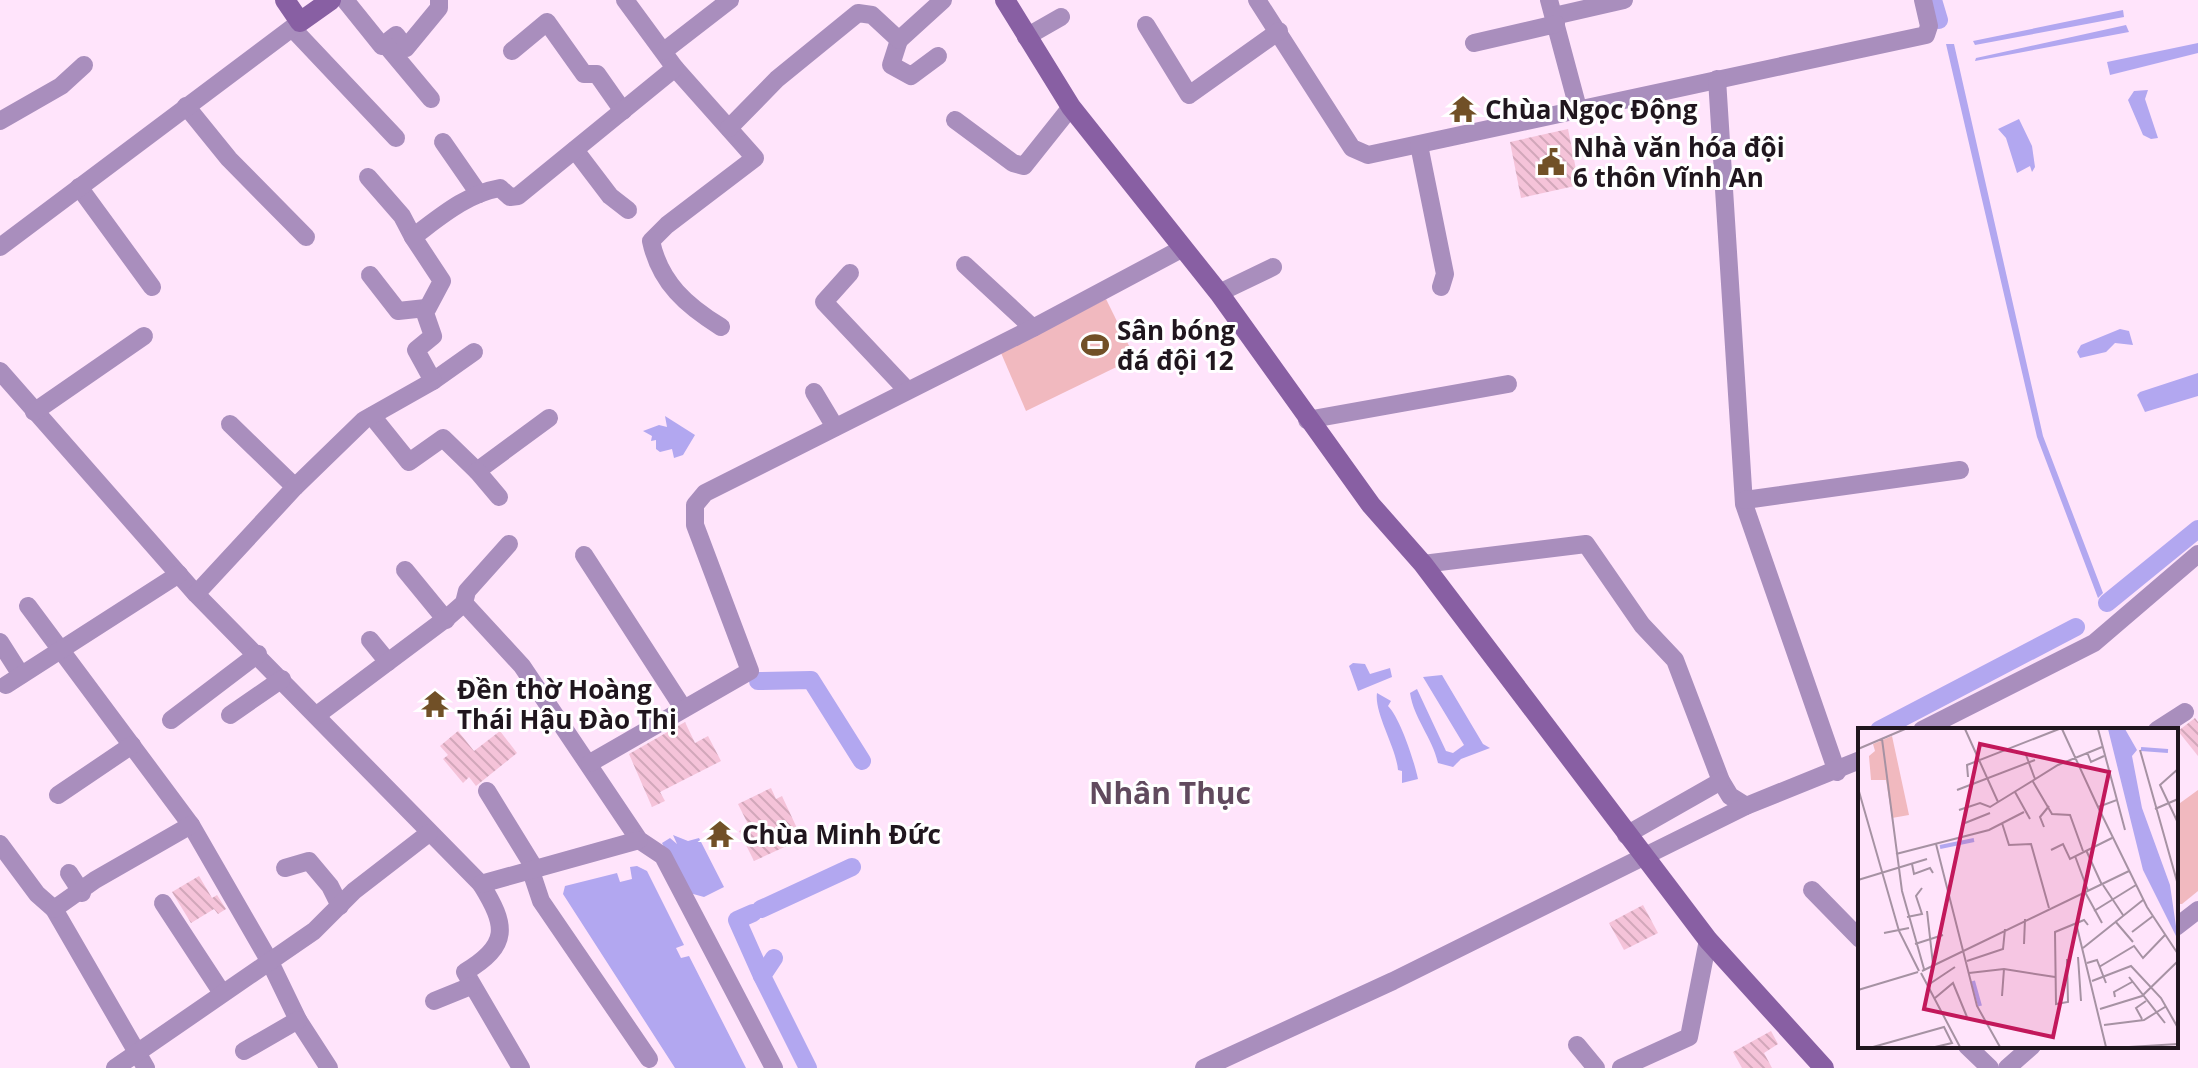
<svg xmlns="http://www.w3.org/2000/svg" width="2198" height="1068" viewBox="0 0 2198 1068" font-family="'Open Sans',sans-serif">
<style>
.pitch{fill:#f1b9bf}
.water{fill:#b2a7f0}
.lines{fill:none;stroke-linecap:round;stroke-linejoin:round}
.canal{stroke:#b2a7f0;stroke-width:18}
.building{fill:url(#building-back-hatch)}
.street{stroke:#a98ebd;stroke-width:18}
.secondary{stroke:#885fa3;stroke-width:20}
.labels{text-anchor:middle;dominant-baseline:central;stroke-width:6;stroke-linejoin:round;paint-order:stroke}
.poi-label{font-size:26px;font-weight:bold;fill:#20161e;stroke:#fff;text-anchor:start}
.quarter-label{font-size:30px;font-weight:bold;fill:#614a5e;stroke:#fff}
.inset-river{fill:none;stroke:#b2a7f0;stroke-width:4}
.inset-road{fill:none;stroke:#a692a3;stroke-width:2}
.view{fill:#c2185b;fill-opacity:0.15;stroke:#c2185b;stroke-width:4}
.inset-edge{fill:none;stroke:#20161e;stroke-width:4}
</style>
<defs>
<pattern id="building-back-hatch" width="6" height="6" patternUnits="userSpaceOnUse" patternTransform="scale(2)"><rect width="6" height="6" fill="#f5c3d9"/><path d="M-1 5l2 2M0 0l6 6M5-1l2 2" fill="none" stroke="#d2a7ba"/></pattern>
</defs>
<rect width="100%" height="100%" fill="#ffe4fb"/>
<g class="pitch">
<path d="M1106 299 1135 358 1026 411 1001 353Z"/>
<path d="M2198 790V891L2182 904H2176V806Z"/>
</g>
<g class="water">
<path d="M2123 10 2124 17 1975 45 1973 41Z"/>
<path d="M2126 25 2129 32 1975 61 1976 58Z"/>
<path d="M2198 43V53L2110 75 2107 62Z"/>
<path d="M1946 44H1954L2043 436 2103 593 2098 598 2037 437Z"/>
<path d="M2148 90 2145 99 2158 138 2151 139 2143 135 2128 100 2134 91Z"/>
<path d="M2019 119 2032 146 2035 167 2032 172 2030 166 2017 173 2006 138 1998 129Z"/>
<path d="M2120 329 2129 331 2133 345 2115 343 2106 352 2080 358 2077 352 2081 345Z"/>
<path d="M2198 373V396L2145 412 2137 395 2140 392Z"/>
<path d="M665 416 695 435 683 455 674 458 672 449 660 452 656 449V440L651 441 652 436 643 431 659 425 667 427Z"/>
<path d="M1353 663 1365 664 1370 674 1390 668 1392 677 1358 691 1349 666Z"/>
<path d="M1442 675 1483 744 1490 748 1461 759 1453 767 1438 763C1432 737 1414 719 1410 693L1417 689 1446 751 1453 753 1464 745 1423 677Z"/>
<path d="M1377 693 1391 701 1388 706C1400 718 1414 760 1418 779L1402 783V771L1398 770C1396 747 1374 713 1377 693Z"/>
<path d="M673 835 688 841 699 838 724 887 704 897 686 892 662 843 670 838 677 844Z"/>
<path d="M637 866 647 871 684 945 676 948 681 958 689 956 746 1068H675L563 894 565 886 617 873 620 882 632 879 630 867Z"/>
</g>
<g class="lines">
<g class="canal">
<path d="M1933 0 1939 20"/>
<path d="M2107 603 2198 529"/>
<path d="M758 681 811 680 862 761"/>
<path d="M1879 730 2076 627"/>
<path d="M761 909 852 867"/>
<path d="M753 913 737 920 762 976"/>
<path d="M774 958 762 976 808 1068"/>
</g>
</g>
<g class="building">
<path d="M1568 129 1579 185 1521 198 1510 142Z"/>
<path d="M2195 718 2198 722V756L2178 731Z"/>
<path d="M685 722 695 743 708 736 721 761 660 792 665 801 652 807 629 754Z"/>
<path d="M458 731 474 751 500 731 517 753 476 786 469 777 463 783 443 759 448 755 440 746Z"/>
<path d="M771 788 776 799 782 796 802 839 754 861 739 831 749 826 738 804Z"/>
<path d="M199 876 212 898 217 895 226 909 218 914 214 909 191 923 172 892Z"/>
<path d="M1643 905 1658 933 1624 950 1609 923Z"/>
<path d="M1771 1031 1778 1044 1764 1053 1772 1068H1742L1733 1052Z"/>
</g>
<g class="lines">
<g class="street">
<path d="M345 0 382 46 396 35 406 48 439 8V0"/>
<path d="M625 0 675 68 755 158 667 225 651 241C660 283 687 306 721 327"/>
<path d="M1257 0 1352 148 1368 155 1926 35 1929 26 1923 0"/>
<path d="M1549 0 1579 112"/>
<path d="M1554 16 1624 0"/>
<path d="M1146 25 1189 95 1279 31"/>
<path d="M293 29 396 138"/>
<path d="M1026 37 1061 17"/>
<path d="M899 40 891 65 911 76 938 56"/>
<path d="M1474 43 1556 24"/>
<path d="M385 44 431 99"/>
<path d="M512 51 547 22 584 74H597L623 111"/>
<path d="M664 51 730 0"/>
<path d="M1717 79 1744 504 1837 772"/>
<path d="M186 106 229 159 306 237"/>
<path d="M955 120 1013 163 1024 166 1071 107"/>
<path d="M0 121 61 86 84 65"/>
<path d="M729 128 777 79 858 13 872 15 899 40 943 0"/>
<path d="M443 142 479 194"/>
<path d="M1419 145 1445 274 1441 287"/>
<path d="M575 150 610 196 628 210"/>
<path d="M368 177 402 216 413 237"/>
<path d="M79 187 152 287"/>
<path d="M0 247 300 22"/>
<path d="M965 265 1033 328"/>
<path d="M850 273 824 302 906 389"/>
<path d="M370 275 398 311 426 308"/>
<path d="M1219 293 1273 267"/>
<path d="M0 371 196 594 481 884C507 926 510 945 465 972L521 1068"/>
<path d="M433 381 474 352"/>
<path d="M814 392 835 427"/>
<path d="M34 412 144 336"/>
<path d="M372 416 409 462 443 438 477 471 549 418"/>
<path d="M1307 420 1508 384"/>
<path d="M230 424 295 487"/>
<path d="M477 471 499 497"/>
<path d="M1745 500 1960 470"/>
<path d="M584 555 683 708"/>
<path d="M1423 564 1586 544 1642 625 1675 660 1721 781 1730 796 1746 806"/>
<path d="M405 570 446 620"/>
<path d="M196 594 295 487 364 420 433 381 416 350 433 336 425 313 442 281 413 237C440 217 466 194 500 188L510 197 518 196 675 68"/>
<path d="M464 603 522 666 639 840 663 856 774 1068"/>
<path d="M28 606 191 825 270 962 298 1020 329 1068"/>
<path d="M370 640 388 662"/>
<path d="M0 642 21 675"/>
<path d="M6 685 179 574"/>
<path d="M230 715 282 679"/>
<path d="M317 715 448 617 464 603 467 591 509 544"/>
<path d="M171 720 258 654"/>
<path d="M1922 730 2094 643 2198 554"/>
<path d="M2157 730 2185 712"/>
<path d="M590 763 750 671 695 525V505L705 493 1033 328 1183 248"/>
<path d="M487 791 535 869"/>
<path d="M58 795 132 745"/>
<path d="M1626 835 1721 781"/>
<path d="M0 844 37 894 54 909 146 1068"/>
<path d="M285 868 309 861 330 886 340 906"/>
<path d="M531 871 541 901 649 1059"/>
<path d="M69 873 82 893"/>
<path d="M481 884 639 840"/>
<path d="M1812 890 1860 939"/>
<path d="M163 903 222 993"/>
<path d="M54 909 95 880 191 825"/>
<path d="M2176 927 2198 910"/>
<path d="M434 1001 471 986"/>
<path d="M1577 1045 1596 1068"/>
<path d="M1967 1046 1990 1068"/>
<path d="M244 1051 298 1020"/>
<path d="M115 1068 314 931 354 891 429 833"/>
<path d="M1204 1068 1393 981 1746 806 1860 760"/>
<path d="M1621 1068 1689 1037 1708 940"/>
<path d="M2007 1068 2032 1046"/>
</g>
<g class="secondary">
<path d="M285 0 300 22 331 0"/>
<path d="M1005 0 1071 107 1219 293 1371 505 1423 564 1708 940 1824 1068"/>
</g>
</g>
<defs>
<g id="temple-bare" transform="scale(2.16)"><path d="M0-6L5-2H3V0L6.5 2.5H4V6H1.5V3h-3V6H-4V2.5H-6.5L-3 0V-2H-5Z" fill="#715027" stroke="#fff" stroke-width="2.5" paint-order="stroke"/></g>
<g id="civic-bare" transform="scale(2.16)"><path d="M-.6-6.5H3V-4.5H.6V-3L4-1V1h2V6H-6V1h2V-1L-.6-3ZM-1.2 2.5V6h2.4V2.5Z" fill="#715027" stroke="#fff" stroke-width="2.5" paint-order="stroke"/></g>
<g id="stadium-bare" transform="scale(2.16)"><path d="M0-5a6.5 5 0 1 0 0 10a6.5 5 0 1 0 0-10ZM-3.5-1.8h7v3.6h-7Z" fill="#715027" stroke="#fff" stroke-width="2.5" paint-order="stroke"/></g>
</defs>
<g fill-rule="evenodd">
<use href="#temple-bare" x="1463" y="109"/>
<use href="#civic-bare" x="1551" y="162"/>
<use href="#stadium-bare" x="1095" y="345"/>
<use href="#temple-bare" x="435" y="704"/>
<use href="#temple-bare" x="720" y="834"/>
</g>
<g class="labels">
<g class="poi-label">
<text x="1485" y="109">Chùa Ngọc Động</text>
<text x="1573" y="147">Nhà văn hóa đội<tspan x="1573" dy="30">6 thôn Vĩnh An</tspan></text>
<text x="1117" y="330">Sân bóng<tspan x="1117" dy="30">đá đội 12</tspan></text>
<text x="457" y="689">Đền thờ Hoàng<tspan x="457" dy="30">Thái Hậu Đào Thị</tspan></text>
<text x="742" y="834">Chùa Minh Đức</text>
</g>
<g class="quarter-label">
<text x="1170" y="792">Nhân Thục</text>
</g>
</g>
<g transform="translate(1858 728)">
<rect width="320" height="320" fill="#ffe4fb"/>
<path d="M34 8 51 87 34 90 28 52H13L11 28 17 23 15 16Z" fill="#f1b9bf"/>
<path d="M250 1H267L279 22 274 28 284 80 312 157 320 212 285 142Z" fill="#b2a7f0"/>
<path class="inset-river" d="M283 21 310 23M82 119 116 112M115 253 122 278"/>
<path class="inset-road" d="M107 1 140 74M204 1 240 79M240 1 259 72 240 79 289 179 320 226M24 11 44 163 66 241M0 21 47 1M282 22 320 157M229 24 233 34 246 28M168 27 177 51M320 41 302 57 320 95M110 49 109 37 201 1M174 52 194 86 212 87 225 123M0 60 41 203 61 243M99 62 177 32M157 64 172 91M259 72 267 102M297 81 320 71M101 82 122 75 132 79 200 37 244 19M107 95 132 85M144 95 151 117 173 116 191 180M186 99 182 89 191 78M78 116 119 278 142 319M193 122 205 116 212 131 254 110M228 122 244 157M38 126 131 102 166 84M217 128 230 163M54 136 56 146 72 140 75 145M0 152 69 131M245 157 265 187M227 164 244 195M69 183 75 236M236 183 278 157M49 189 64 186 58 168 64 160M257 193 275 214M218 195 248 319M274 204 295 188M26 205 51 200M57 216 85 207M166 216 167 191M225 220 285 172M220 229 223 273M209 231 210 274 198 276 197 204 226 192 230 197M109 233 145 221 147 201M229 235 239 232 248 255M241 239 276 218 285 230 307 207M64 243 271 143M63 245 102 319M111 245 146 241 197 249M271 249 307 295M234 253 273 238 303 270 320 300M70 257 97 239M0 262 60 244M144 268 146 241M257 269 256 264 274 254M77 270 95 255 109 289M242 281 284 268 320 233M284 291 278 280 288 273M246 297 286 292 307 279M15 319 86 299 94 315 77 319M271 319 320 316"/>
<path class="view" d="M122 16 251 44 195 309 66 281Z"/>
<rect width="320" height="320" class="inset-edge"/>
</g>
</svg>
